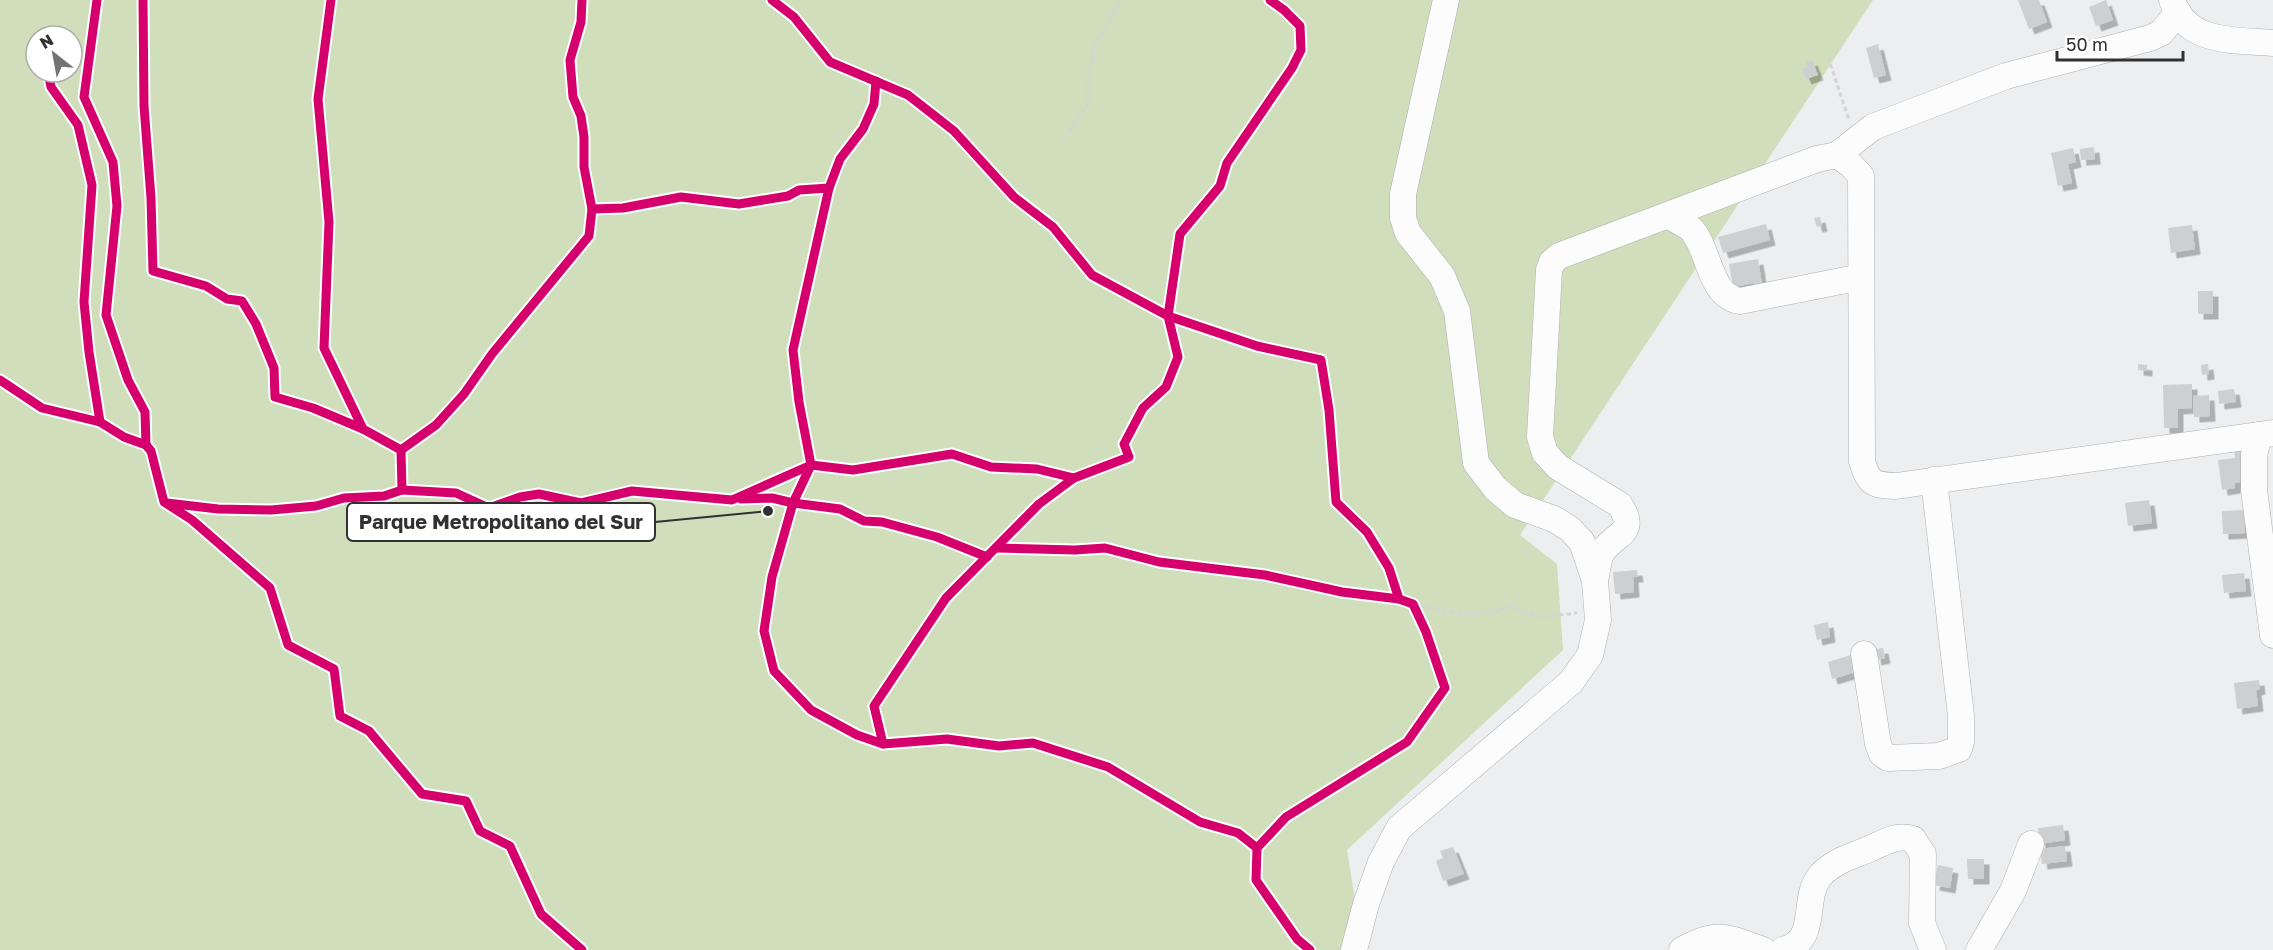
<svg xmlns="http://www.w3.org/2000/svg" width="2273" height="950" viewBox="0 0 2273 950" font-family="'Golos Text',sans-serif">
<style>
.green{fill:#d0debb;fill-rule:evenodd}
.building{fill:#cecfd0;filter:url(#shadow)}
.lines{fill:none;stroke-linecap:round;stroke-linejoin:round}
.minor-casing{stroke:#afb0b1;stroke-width:27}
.path{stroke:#d4d4d4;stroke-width:3;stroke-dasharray:4.5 3;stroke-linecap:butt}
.minor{stroke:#fcfcfd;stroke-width:26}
.cycleway-casing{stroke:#fff;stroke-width:13}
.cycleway{stroke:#d6006c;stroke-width:9}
.leader{fill:none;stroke:#313132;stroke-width:2}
.callout-dot{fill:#313132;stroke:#fff;stroke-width:2}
.callout{fill:#fff;stroke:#313132;stroke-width:2}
.callout-label{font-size:20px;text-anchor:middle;font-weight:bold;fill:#313132}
</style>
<defs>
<filter id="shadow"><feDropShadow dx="5.5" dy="5.5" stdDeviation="0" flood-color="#0004"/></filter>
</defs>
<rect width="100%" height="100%" fill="#edeeef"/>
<path class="green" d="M0 0H1873L1520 535 1557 564 1563 650 1347 850 1363 950H0ZM36 36H72V72H36Z"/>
<g class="building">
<path d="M2018 0H2039L2047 22 2029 29Z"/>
<path d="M2106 0 2113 20 2096 26 2089 7Z"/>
<path d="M1878 44 1886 75 1874 78 1866 48Z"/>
<path d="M1812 60 1818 75 1806 79 1802 69 1808 67 1806 62Z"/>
<path d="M2094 147 2095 159 2081 160 2080 149Z"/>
<path d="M2073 148 2076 162 2068 164 2072 183 2058 186 2051 153Z"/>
<path d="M1820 217 1822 226 1817 227 1814 218Z"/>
<path d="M1766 224 1770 240 1723 253 1718 237Z"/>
<path d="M2192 225 2195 249 2171 253 2168 228Z"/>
<path d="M1758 259 1762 285 1754 286V283L1733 287 1729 264Z"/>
<rect x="2198" y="291" width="15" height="23"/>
<path d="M2138 364 2147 365V371L2138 370Z"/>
<path d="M2208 364 2209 374 2202 375 2201 365Z"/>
<path d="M2192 384V408L2178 409V428H2164L2163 385Z"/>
<path d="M2234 389 2236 402 2219 404 2218 391Z"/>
<path d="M2209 395 2210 416 2194 417 2193 396Z"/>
<path d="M2246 447 2250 480 2235 483V488L2222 490 2218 460 2235 458 2234 449Z"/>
<path d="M2149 500 2152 523 2128 526 2125 503Z"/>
<path d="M2244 510 2245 533 2223 534 2222 511Z"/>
<path d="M1637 570 1638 577H1633L1634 592 1615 594 1613 572Z"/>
<path d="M2244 573 2246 591 2224 593 2222 575Z"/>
<path d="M1828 622 1830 637 1817 640 1814 625Z"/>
<path d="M1883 648 1885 658 1876 660 1874 649Z"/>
<path d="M1851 655 1856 672 1832 679 1828 662Z"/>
<path d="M2259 680 2260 689 2256 690 2258 706 2237 709 2234 683Z"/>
<path d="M2063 825 2065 840 2040 844 2038 828Z"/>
<path d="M2065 846 2067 861 2042 864 2040 849Z"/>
<path d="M1453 847 1464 874 1443 881 1436 861 1443 858 1440 851Z"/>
<path d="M1967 859H1984V879H1968Z"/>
<path d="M1938 865 1953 868 1950 888 1934 885Z"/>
</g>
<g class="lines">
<g class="minor-casing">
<g id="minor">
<path d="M2172 0C2185 44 2236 40 2273 43"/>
<path d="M1837 155 1873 127 2006 76 2150 38 2161 33 2178 12"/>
<path d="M1668 215C1675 220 1686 224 1692 230 1710 251 1709 296 1740 301L1861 277"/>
<path d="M2259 435 2254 455V490L2273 635"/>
<path d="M1595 581C1597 572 1598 559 1602 552 1616 532 1638 534 1620 505L1558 467 1545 453 1540 437 1549 270 1552 262 1559 256 1817 159 1837 155 1851 165 1861 176 1862 461C1869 484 1873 485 1896 486L2273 433"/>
<path d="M1864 654 1878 744 1882 754 1888 758 1939 756 1959 749 1961 742V716L1934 480"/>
<path d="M1354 950 1366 904 1381 862 1399 828 1571 682 1590 655 1598 620 1595 581 1582 542 1570 529 1554 519 1515 505 1495 488 1476 463 1457 311 1442 276 1408 233 1403 218V194L1446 0"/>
<path d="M1682 950C1718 930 1726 937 1763 950"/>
<path d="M1783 950C1820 941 1801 899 1820 876 1833 861 1851 857 1869 849 1884 843 1895 834 1913 839L1923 854 1922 923 1933 950"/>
<path d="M1979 950 2013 891 2031 844"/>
</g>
</g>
<g class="path">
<path d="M1828 57 1849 120"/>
<path d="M1069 131 1088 104V80L1094 48 1121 0"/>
<path d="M1413 604C1445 610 1478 621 1510 606L1540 617 1577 613"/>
</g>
<use href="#minor" class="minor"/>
<g class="cycleway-casing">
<g id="cycleway">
<path d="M97 0 84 97 113 162 117 206 106 315 128 380 145 412 146 445"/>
<path d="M143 0 144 106 151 198 153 271 206 286 227 299 242 301 256 324 274 368 275 397 313 408 363 429"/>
<path d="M331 0 318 99 329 222 324 348 363 429 401 450 402 490 456 493 489 508 520 497 539 494 581 503 632 491 732 500 811 465 853 470 952 454 991 467 1037 469 1074 478"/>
<path d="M582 0 581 22 570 60 573 97 581 116 584 137V167L592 209 623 208 681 197 739 204 788 196 799 190 829 188"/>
<path d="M772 0 794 17 830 62 908 95 954 131 1014 197 1053 227 1092 275 1168 316 1257 346 1321 360 1329 410 1336 502 1367 532 1389 568 1399 599"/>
<path d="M48 72 51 87 78 125 92 185 84 302 89 352 100 422"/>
<path d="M876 81 874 104 863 129 840 159 829 188 793 350 799 402 811 465 793 503 772 577 764 631 774 671 811 710 857 735 883 744 947 739 999 746 1033 743 1108 767 1200 822 1238 833 1257 848 1256 880 1297 939 1310 950"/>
<path d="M0 380 42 408 100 422 124 437 146 445 151 451 164 502 192 520 270 588 288 645 334 669 340 716 369 731 422 794 466 801 480 831 510 846 541 914 582 950"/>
<path d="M401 450 436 425 464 394 492 354 589 236 592 209"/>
<path d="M741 499 772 498 793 503 840 509 864 521 882 522 937 537 987 557"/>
<path d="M167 503 218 509 271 510 316 506 344 498 384 496 402 490"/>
<path d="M996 548 1075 550 1105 548 1159 562 1265 575 1342 592 1399 599 1413 604 1426 632 1445 688 1407 742 1286 817 1257 848"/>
<path d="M883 744 874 706 946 598 1039 504 1074 478 1129 457 1124 444 1143 408 1166 387 1178 357 1168 316 1180 234 1220 186 1227 163 1292 68 1301 50 1300 26 1284 10 1270 0"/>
</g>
</g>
<use href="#cycleway" class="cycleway"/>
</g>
<path class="leader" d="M768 511L655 522"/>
<circle class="callout-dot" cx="768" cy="511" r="6"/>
<rect class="callout" x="347" y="503" width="308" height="38" rx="6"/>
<g class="callout-label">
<text x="501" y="529">Parque Metropolitano del Sur</text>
</g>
<g transform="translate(54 54) rotate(329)"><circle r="28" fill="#ffffff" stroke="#adadad" stroke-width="1.5"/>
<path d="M0-4.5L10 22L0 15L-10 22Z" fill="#737374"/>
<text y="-9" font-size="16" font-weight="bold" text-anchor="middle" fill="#313132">N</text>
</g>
<path d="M2057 51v9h126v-9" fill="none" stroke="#313132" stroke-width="3"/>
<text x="2066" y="51" font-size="18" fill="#313132" stroke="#ffffff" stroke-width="4.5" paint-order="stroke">50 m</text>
</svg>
